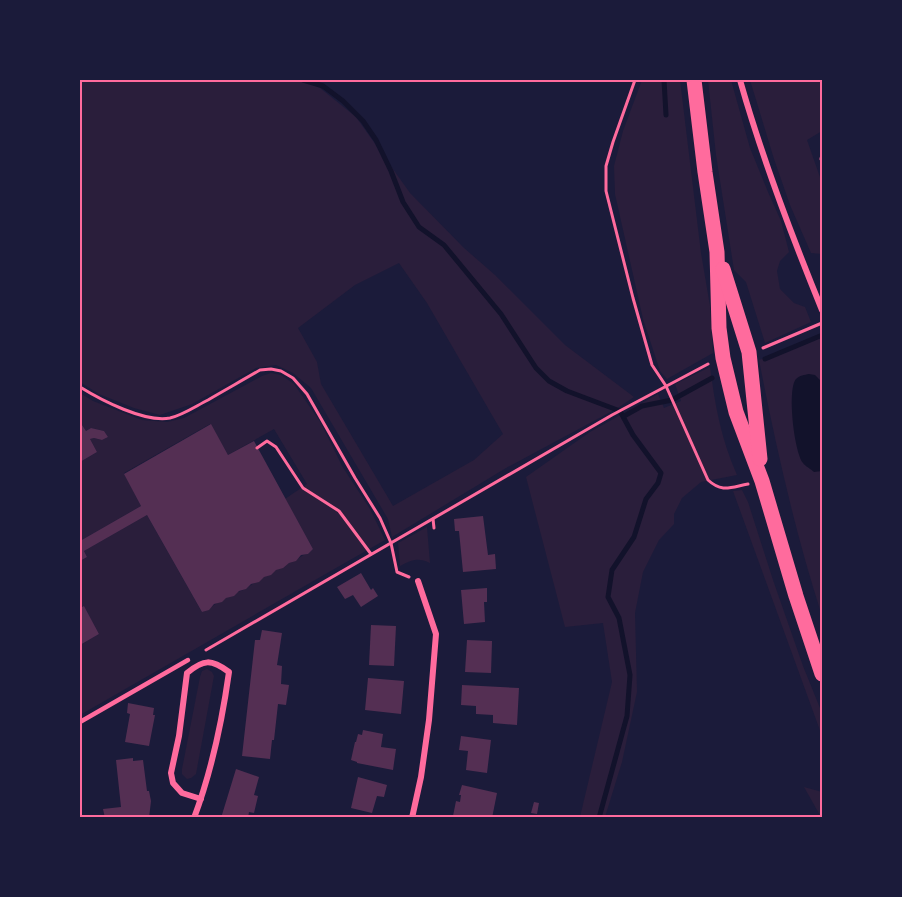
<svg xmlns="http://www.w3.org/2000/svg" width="902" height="897" viewBox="0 0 902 897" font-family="Poppins,sans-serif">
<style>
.green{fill:#2a1e3b;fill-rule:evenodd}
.water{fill:#12122b}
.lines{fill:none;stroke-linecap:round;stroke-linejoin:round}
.stream{stroke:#12122b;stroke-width:5}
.building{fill:#542f53}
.path{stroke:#ff6b9d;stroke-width:3}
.service{stroke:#ff6b9d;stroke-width:4.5}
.minor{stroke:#ff6b9d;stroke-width:6}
.primary{stroke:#ff6b9d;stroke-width:15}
.neatline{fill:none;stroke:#ff6b9d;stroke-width:2}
</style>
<rect width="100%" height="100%" fill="#1b1b3a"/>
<g class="green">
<path d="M80 80H310L356 117 410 193 464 248 495 275 565 345 634 397 616 409 506 468 392 537 388 519 311 388 293 373 276 365 256 368 192 404 160 415 134 408 99 394 80 382ZM399 263 427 303 503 434 474 460 393 506 321 384 317 362 298 328 355 285Z"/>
<path d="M642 80H680L701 253 710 306 713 353 667 379 660 371 643 319 615 194 614 166 623 131Z"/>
<path d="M708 80H731L750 148 768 192 781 221 789 252 780 261 777 271 780 289 794 303 805 307 811 322 765 343 746 282 734 270 716 155Z"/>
<path d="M750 80H822V131L807 140 822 183V254L811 253 790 205 774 159Z"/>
<path d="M822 337V616C795 532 776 447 759 360Z"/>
<path d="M710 367C715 405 721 439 737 475L701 482 682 498 674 514V524L659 540 643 572 635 613 637 692 622 762 605 817H580L612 682 603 623 565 627 526 477 590 432 658 394 664 408 681 401 675 384Z"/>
<path d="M271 373 281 375 294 384 321 423 342 466 370 509 385 540 329 572 80 715V645L99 634 84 606 80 608V561L87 557 84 551 147 515 202 612C208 610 209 608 214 605 218 602 221 601 226 598 233 593 241 592 248 587 261 578 275 570 289 563 297 561 300 555 308 554L313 549 285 499 307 484 274 429 228 455 210 424 124 473 141 506 80 541V462L97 452 90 439 94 438 102 440 108 437 104 431 91 428 86 431 82 425 80 426V393L93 401 142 420 167 422 184 418 262 376Z"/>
<path d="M742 490 748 502 773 580 803 666 822 713V736L733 491Z"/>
<path d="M427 527 430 563C418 557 411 560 400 566L398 543Z"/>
<path d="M207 669 212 672 214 676 196 774 191 778 187 779 182 774V769L200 677 202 671Z"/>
<path d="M804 787 822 792V817H821Z"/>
</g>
<path class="water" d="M809 374 815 375 822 382V471L814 472C811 469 805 466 803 463 794 451 787 389 796 379 800 375 804 375 809 374Z"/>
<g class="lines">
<g class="stream">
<path d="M303 80 323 86 343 101 363 121 376 140 391 171 403 202 419 227 444 245 501 314 536 368 549 381 567 391 620 411 633 435 661 473 658 483 646 499 634 537 612 570 608 597 619 618 630 675 627 716 599 818"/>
<path d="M664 80 666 115"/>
<path d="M765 359 820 336"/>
<path d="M624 416 642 406 672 400 712 378"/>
</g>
</g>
<g class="building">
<path d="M211 424 228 455 254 441 313 549 308 554 301 555 296 561 289 563 283 568 276 570 271 575 264 577 259 582 251 584 246 589 239 591 234 596 226 598 222 602 214 604 209 610 202 612 147 515 84 551 87 557 80 561V541L141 506 124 474Z"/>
<path d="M82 425 86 431 91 428 104 431 108 437 102 440 94 438 90 439 97 452 80 462V426Z"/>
<path d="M483 516 488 555 495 554 496 569 463 572 459 531H455L454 519Z"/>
<path d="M361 573 371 590 373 588 378 596 361 607 353 595 345 599 337 587Z"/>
<path d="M487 588V602H484L485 622 464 624 461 590Z"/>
<path d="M84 606 99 634 80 645V608Z"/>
<path d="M371 625 396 626 394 666 369 665Z"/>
<path d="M262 630 282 633 277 665 282 666 281 684 289 685 286 705 278 704 274 740H272L270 759 242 756 255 640H260Z"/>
<path d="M467 640 492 641 491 673 465 672Z"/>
<path d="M368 678 404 681 401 714 365 710Z"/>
<path d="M462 685 519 688 517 725 493 723V715L476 714V706L461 705Z"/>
<path d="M128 703 154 708 153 715H155L149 746 125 742 130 714 127 713Z"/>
<path d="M363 730 383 734 381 747 396 749 393 770 357 763V762L351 760 355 742H356L358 734 362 735Z"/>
<path d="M461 736 491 740 487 773 466 770 468 751 459 750Z"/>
<path d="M133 758V761L143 760 147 791H149L151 801 149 818H105L103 809 121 807 116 760Z"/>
<path d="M236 769 259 777 254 795 258 796 254 813 249 812 248 818H221Z"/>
<path d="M358 777 387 785 384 797 377 796 372 813 351 808Z"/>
<path d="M462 785 497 793 492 818 453 816 456 801 460 802 461 795H459Z"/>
<path d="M534 802 539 803 537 814 531 813Z"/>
</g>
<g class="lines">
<g class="path">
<path d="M635 80 613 142 606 166V191L633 298 652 365 666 386 708 480C722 493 731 487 748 484"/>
<path d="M822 154 821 159 822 161"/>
<path d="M763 348 822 323"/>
<path d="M80 387C101 400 145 423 170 418 183 415 196 406 208 400 225 390 243 380 260 370L271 369 281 371 293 378 307 394 355 478 380 518 391 543 397 572 409 577"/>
<path d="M257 448 267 441 276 447 303 488 339 511 371 554"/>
<path d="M433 519 434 528"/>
<path d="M206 650 612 415 708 364"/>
</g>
<path class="service" d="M80 722 188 660"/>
<g class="minor">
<path d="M740 80C762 158 791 234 822 310"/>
<path d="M194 818C212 770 222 722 229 672 211 659 204 659 187 673L179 736 171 773 173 783 182 793 201 799"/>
<path d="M412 818 421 777 429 720 436 634 418 581"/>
</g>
<g class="primary">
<path d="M694 80 705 172 717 252 719 328 723 358 736 412 762 481 796 596 822 674"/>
<path d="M723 269 749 352 760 459"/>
</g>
</g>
<rect width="902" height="897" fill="none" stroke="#1b1b3a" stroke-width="162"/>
<rect x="81" y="81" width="740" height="735" class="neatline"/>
</svg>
